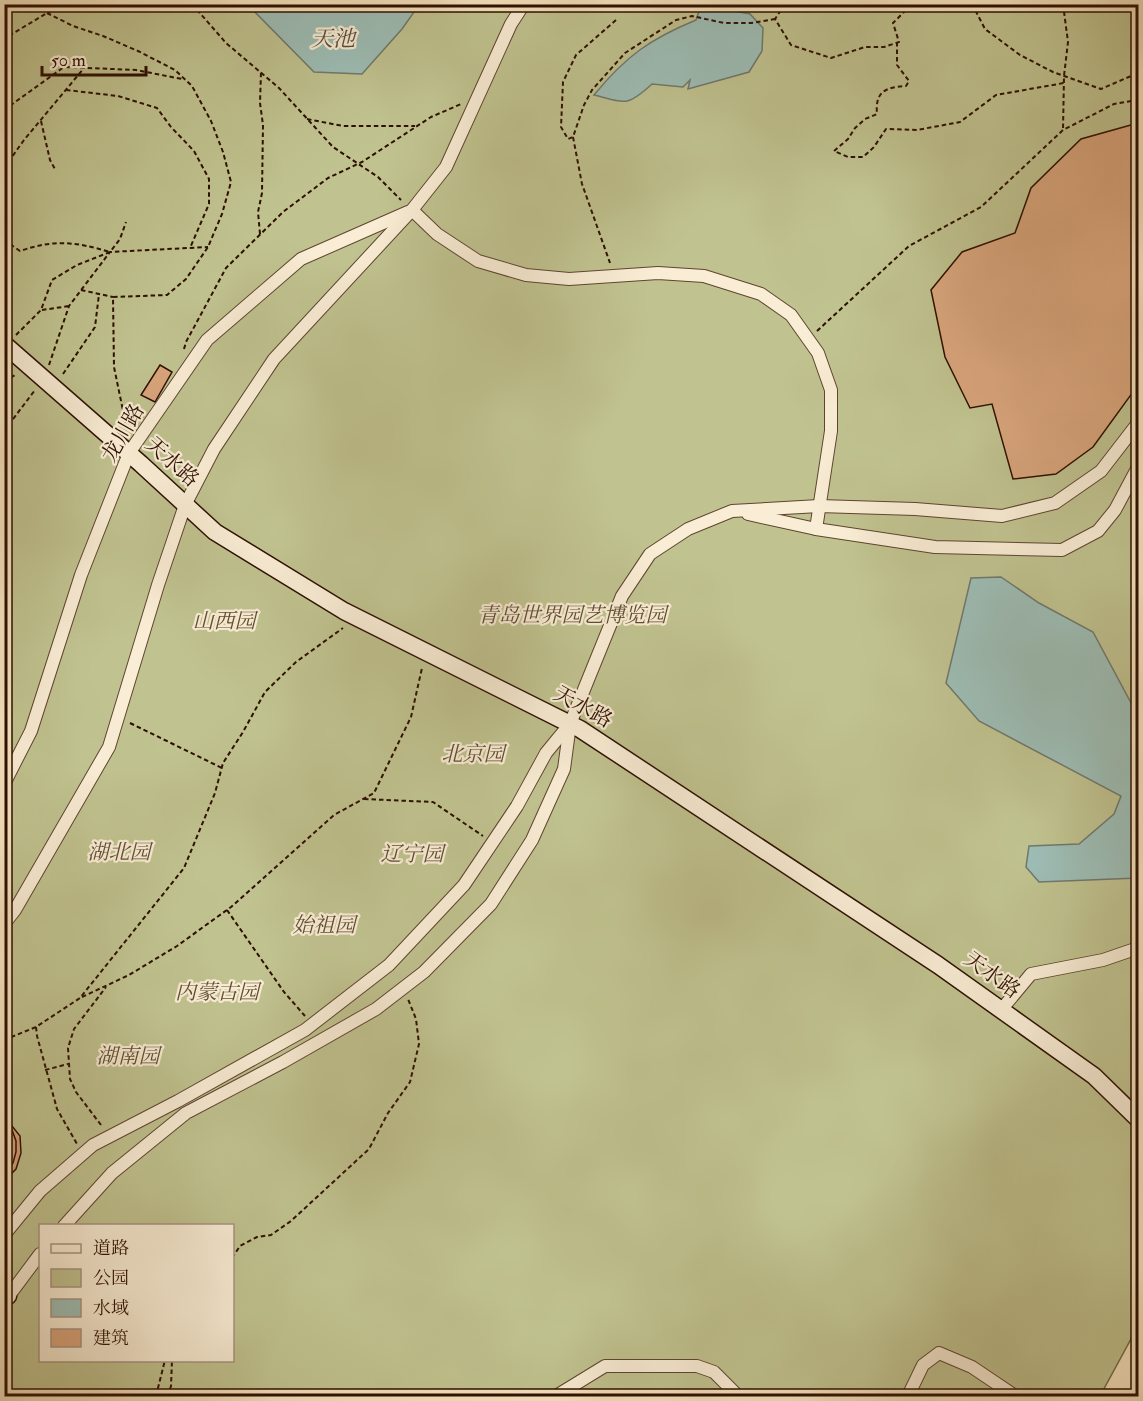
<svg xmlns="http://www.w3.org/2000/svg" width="1143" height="1401" viewBox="0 0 1143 1401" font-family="'IM FELL Double Pica','Noto Serif SC',serif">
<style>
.green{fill:#c0c390;stroke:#766948;stroke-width:1.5;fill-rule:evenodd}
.water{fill:#9dbeb6;stroke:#70786e;stroke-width:1.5}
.building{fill:#d9a57c;stroke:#2d0f01;stroke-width:1.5}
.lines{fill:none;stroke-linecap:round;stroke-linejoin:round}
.street-casing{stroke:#5f4430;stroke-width:14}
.secondary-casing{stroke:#2d0f01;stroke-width:19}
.path{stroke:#2d0f01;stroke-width:2;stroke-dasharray:4.5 3;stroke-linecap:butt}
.street{stroke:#f9edd5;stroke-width:12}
.secondary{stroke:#f9edd5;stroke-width:16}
.labels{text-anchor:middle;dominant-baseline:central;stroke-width:4.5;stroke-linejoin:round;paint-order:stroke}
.street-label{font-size:21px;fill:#2d0f01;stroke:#f9edd5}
.park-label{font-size:21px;font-style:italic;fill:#604e33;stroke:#f9edd5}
.water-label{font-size:22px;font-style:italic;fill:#544c40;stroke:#f9edd5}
</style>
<rect width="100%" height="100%" fill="#f6e4bf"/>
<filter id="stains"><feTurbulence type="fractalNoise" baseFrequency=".00333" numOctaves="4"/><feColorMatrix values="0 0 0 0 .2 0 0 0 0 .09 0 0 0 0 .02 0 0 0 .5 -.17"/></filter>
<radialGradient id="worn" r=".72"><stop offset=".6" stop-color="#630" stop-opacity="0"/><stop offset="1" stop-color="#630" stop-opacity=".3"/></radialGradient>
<path class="green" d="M5 5H1138V1326L1100 1396H5ZM40 1226H232V1360H40Z"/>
<g class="water">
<path d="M248 5H419L402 29 362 74 314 72Z"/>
<path d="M703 5 750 14 763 28 762 51 749 72 688 89 690 80 683 87 652 84C627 107 626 103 594 95 626 56 650 39 696 20L700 8Z"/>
<path d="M1001 577 1039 603 1093 632 1138 716V878L1039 882 1026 867 1029 846 1079 844 1114 814 1121 796 979 721 946 683 971 578Z"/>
</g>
<g class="building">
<path d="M1138 123V379L1133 392 1093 447 1056 474 1013 479 992 404 970 408 945 357 931 290 962 252 1015 233 1031 188 1081 139Z"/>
<path d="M160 365 172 372 155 402 141 395Z"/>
<path d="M4 1116 20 1136 21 1153 16 1169 4 1181Z"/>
<path d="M4 1122 12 1130 16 1141V1152L13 1163 4 1174Z"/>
</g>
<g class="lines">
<g class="street-casing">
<g id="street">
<path d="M412 210 437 234 478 261 526 275 569 279 658 273 704 276 761 294 791 315 818 353 831 390V431L816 529"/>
<path d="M748 514 816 529 935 547 1062 550 1098 531 1115 510 1138 467"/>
<path d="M4 784 31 731 81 575 129 453 207 340 301 259 408 212"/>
<path d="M4 924 15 910 109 747 158 585 185 505 214 449 274 359 412 210 446 167 511 24 524 4"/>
<path d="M1001 1010 1031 974 1103 960 1138 948"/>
<path d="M64 1226 112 1173 186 1113 283 1062 376 1009 424 972 491 904 532 840 564 769 570 724 622 596 650 554 688 529 732 511 819 506 915 509 1002 516 1055 503 1101 471 1138 423"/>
<path d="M4 1235 40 1191 93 1145 178 1101 305 1030 389 965 464 885 517 806 546 753 569 725"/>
<path d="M5 1301 40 1254"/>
<path d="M556 1396 605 1366H697L714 1372 735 1393 736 1396"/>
<path d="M908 1396 923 1365 939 1353 972 1367 1015 1396"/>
</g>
</g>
<g class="secondary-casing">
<g id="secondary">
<path d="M4 344 141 464 215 532 344 611 580 729 938 965 1094 1076 1138 1119"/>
<path d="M4 1294 8 1296"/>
</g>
</g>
<g class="path">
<path d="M192 4 226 43 279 88 333 147 378 177 401 200"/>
<path d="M500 4 504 11"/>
<path d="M785 4 775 19 791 45 831 58 865 47H884L899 42 893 23 905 11 908 4"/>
<path d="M972 4 985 29 1020 55 1053 72 1101 89 1138 73"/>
<path d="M1063 4 1068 42 1064 76 1063 130"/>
<path d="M47 13 73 26 103 36 138 51 175 70 192 86 211 121 223 152 231 182 222 214 208 247 186 279 167 295 113 297 114 367 127 430"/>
<path d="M616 20 576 55 563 82 561 127 568 139 573 137 584 105 592 90 625 53 676 20 692 16 724 23H751L775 19"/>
<path d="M4 28 8 33"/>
<path d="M4 41 7 37 47 13 70 4"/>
<path d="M897 42V65L909 81 906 86C885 87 875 92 877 114L865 119 855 128 848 139 834 151 848 157H863L874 147 886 129 917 130 960 122 996 95 1064 83"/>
<path d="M66 90 118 96 157 108 171 127 194 151 209 179V204L190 248"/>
<path d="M4 110 64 67 136 70 182 79"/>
<path d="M307 119 343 126H415"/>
<path d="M41 121 50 160 56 171"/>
<path d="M573 137 582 184 610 263"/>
<path d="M4 168 24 140 84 68"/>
<path d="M260 234 258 212 262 193 263 125 260 103 261 72"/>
<path d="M4 240 20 251C55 239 76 242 110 252"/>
<path d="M81 290 113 297"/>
<path d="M42 310 69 306"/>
<path d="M817 331 909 246 981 207 1063 130 1114 104 1138 100"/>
<path d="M16 335 41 310 52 280 77 265 110 252 120 239 126 222"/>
<path d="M184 349 186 342 226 268 283 212 328 178 362 162 431 117 461 104"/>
<path d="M49 365 69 306 110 252 208 247"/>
<path d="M63 374 95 327 99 294"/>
<path d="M4 381 15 375"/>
<path d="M4 431 35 390"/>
<path d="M130 723 222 768"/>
<path d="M364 799 433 802 483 836"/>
<path d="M227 910 284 992 305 1016"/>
<path d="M82 997 129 975 177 946 231 907 334 815 374 793 411 717 422 668"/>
<path d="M36 1027 37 1036 57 1109 77 1144"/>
<path d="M4 1040 36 1027 80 998 184 868 215 793 223 763 243 732 265 692 296 662 343 628"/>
<path d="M45 1070 68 1064"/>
<path d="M101 1125 76 1092 70 1079 68 1048 74 1029 106 987"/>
<path d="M232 1258 240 1246 257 1237 271 1235 291 1221 369 1149 388 1113 410 1082 419 1044 416 1019 408 999"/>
<path d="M156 1396 165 1360"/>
<path d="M168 1396 171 1386 172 1360"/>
</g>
<use href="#street" class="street"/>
<use href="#secondary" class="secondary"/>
</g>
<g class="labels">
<g class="street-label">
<text transform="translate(123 433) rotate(-60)">龙川路</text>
<text transform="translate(172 462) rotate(42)">天水路</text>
<text transform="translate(583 707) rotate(29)">天水路</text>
<text transform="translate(992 975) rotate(36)">天水路</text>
</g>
<g class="park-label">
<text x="572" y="615">青岛世界园艺博览园</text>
<text x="224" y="621">山西园</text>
<text x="473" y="754">北京园</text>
<text x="119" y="852">湖北园</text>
<text x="412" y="854">辽宁园</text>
<text x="324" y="925">始祖园</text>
<text x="217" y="992">内蒙古园</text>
<text x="128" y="1056">湖南园</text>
</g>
<g class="water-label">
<text x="333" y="39">天池</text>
</g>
</g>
<rect width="1143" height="1401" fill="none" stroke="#f6e4bf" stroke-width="24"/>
<rect x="6" y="6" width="1131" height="1389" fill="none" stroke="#2d0f01" stroke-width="3"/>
<rect x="12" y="12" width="1119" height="1377" fill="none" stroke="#2d0f01" stroke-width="1.5"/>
<rect x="39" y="1224" width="195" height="138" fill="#f9edd5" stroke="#a79480" stroke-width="1.5"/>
<rect x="51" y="1244" width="30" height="9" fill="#f9edd5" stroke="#a79480" stroke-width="1.5"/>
<text x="93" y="1254" font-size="18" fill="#2d0f01">道路</text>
<rect x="51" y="1269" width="30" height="18" fill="#c0c390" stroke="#a79480" stroke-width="1.5"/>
<text x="93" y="1284" font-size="18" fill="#2d0f01">公园</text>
<rect x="51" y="1299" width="30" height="18" fill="#9dbeb6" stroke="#a79480" stroke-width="1.5"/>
<text x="93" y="1314" font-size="18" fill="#2d0f01">水域</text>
<rect x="51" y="1329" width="30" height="18" fill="#d9a57c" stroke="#a79480" stroke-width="1.5"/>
<text x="93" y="1344" font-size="18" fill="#2d0f01">建筑</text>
<path d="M42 66v9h104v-9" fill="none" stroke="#2d0f01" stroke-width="3"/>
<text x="51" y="66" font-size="18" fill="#2d0f01" stroke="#f9edd5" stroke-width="4.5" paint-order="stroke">50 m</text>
<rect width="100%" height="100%" filter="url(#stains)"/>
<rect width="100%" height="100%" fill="url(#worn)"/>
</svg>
